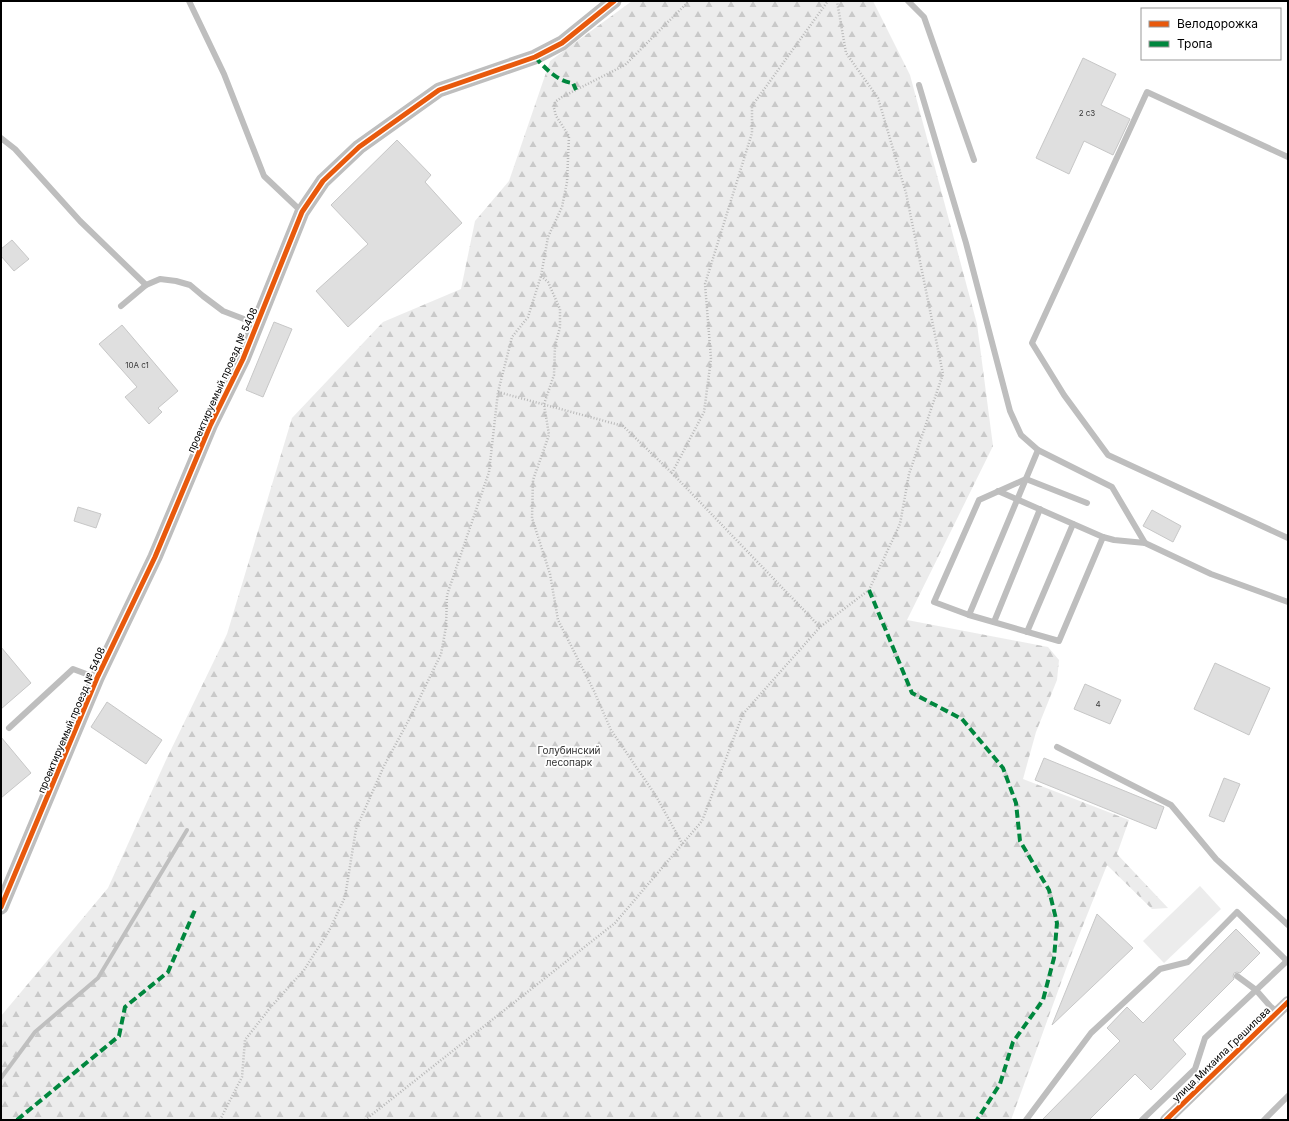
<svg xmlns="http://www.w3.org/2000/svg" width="1289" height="1121" viewBox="0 0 1289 1121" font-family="Inter,sans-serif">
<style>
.forest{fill:url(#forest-firs)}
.pitch{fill:#ececec}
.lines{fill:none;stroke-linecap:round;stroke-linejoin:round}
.stream{stroke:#bfbfbf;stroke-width:4}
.building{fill:#dfdfdf;stroke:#c7c7c7}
.path{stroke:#b9b9b9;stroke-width:2.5;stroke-dasharray:1 2;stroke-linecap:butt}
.service{stroke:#bebebe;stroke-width:6}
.minor{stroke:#bebebe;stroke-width:12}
.tertiary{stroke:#bebebe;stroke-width:15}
.quiet{stroke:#00873e;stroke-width:4;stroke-dasharray:8 4;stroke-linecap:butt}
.cycleway-casing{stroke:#fff;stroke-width:8}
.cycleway{stroke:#e8590c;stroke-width:5}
.labels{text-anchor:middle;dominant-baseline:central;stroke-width:3.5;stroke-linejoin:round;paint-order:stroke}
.number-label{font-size:8px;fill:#383838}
.street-label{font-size:10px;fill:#000;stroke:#fff}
.park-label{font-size:10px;fill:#333;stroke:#fff}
</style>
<defs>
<pattern id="forest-firs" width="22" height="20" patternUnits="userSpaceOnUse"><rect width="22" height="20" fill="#ececec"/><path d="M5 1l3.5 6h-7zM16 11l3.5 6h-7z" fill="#c9c9c9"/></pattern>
</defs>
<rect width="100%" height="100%" fill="#fff"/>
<path class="forest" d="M632 1H873L910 75 977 324 993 446 907 620 1048 647 1059 660 1057 680 1036 732 1023 779 1129 820 1117 854 1168 908 1152 909 1107 865 1070 958 1011 1120H1V1016L108 888 166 760 227 634 292 418 383 322 461 289 475 221 509 181 550 61Z"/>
<path class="pitch" d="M1200 886 1221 909 1164 963 1143 941Z"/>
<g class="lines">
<path class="stream" d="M1 1078 35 1032 98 978 187 830"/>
</g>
<g class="building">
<path d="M1083 58 1116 74 1101 105 1130 119 1113 155 1084 141 1069 174 1036 158Z"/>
<path d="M397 140 431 175 425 182 462 223 348 327 316 291 368 244 331 205Z"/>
<path d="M12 240 29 259 14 271 1 256V249Z"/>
<path d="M274 322 292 329 263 397 246 390Z"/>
<path d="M122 325 178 391 158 408 162 412 149 424 125 397 137 387 99 344Z"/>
<path d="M78 507 101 514 96 528 74 521Z"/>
<path d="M1152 510 1181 526 1173 542 1143 526Z"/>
<path d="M1 647 31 683 1 709Z"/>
<path d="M1215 663 1270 688 1249 735 1194 709Z"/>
<path d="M1085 684 1121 700 1110 724 1074 709Z"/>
<path d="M107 702 162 740 146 764 91 727Z"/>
<path d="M1 737 31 773 1 798Z"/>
<path d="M1044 758 1164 807 1156 829 1035 780Z"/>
<path d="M1224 778 1240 784 1224 822 1209 816Z"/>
<path d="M1097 914 1133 948 1052 1025Z"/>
<path d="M1236 929 1260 953 1240 973 1237 972 1234 973 1233 976 1234 979 1173 1040 1186 1054 1151 1090 1135 1074 1089 1120H1042L1120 1041 1107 1028 1127 1007 1143 1023Z"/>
</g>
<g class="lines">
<g class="path">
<path d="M541 276 548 282 560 309V327L555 346 554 375 544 404 549 435 533 480 532 518 550 574 558 620 594 691 611 730 656 796 683 845"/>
<path d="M498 392 623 426 672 473"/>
<path d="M820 627 672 473 704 412 711 359 705 284 752 133V106L828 1"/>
<path d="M220 1120 242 1077 245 1040 270 1008 304 970 329 931 345 897 356 829 384 766 412 714 441 654 446 627 447 595 489 472 498 392 512 337 528 317 541 276 548 237 562 207 567 182 569 136 556 116 554 108 555 102 562 97 625 65 689 1"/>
<path d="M365 1120 615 923 702 821 743 714 820 627 869 590 900 524 909 474 943 374 906 193 878 98 846 53 837 1"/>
</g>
<g class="service">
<path d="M189 1 224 74 264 176 302 212"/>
<path d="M908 1 924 17 974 160"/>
<path d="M919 85 966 243 1010 411 1021 435 1038 450 1112 487 1145 543 1211 574 1288 602"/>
<path d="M1 138 15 149 80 221 146 285"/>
<path d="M1288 157 1147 92 1032 343 1064 395 1108 455 1288 538"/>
<path d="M121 306 146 285 160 279 176 281 190 285 203 296 223 311 257 324"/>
<path d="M998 491 1103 537 1114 540 1145 543"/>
<path d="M1087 503 1026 479 979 500 934 602 969 615 1059 641 1103 537"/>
<path d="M969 615 1038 450"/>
<path d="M994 622 1040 509"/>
<path d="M1027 632 1073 524"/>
<path d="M9 728 73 669 97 678"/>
<path d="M1057 747 1171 805 1216 859 1288 925"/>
<path d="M1237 976 1256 990 1270 1006 1277 1012"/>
<path d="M1026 1120 1091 1033 1160 969 1188 962 1237 912 1287 961 1205 1038 1195 1069 1142 1120"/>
<path d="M1264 1120 1288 1096"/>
</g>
<path class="minor" d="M1166 1120 1288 1002"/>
<path class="tertiary" d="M1 907 97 678 155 557 210 426 243 359 302 212 323 181 359 147 439 90 535 57 562 43 614 1"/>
<g class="quiet">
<path d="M535 57C545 68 558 82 573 83L576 90"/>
<path d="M869 590 912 693 962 719 1003 768 1016 803 1020 841 1049 890 1057 923 1054 958 1043 1000 1013 1042 1000 1084 977 1120"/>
<path d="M17 1120 119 1036 125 1007 168 972 195 910"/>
</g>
<g class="cycleway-casing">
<g id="cycleway">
<path d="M1 907 97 678 155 557 210 426 243 359 302 212 323 181 359 147 439 90 535 57 562 43 614 1"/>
<path d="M1166 1120 1288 1002"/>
</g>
</g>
<use href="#cycleway" class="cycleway"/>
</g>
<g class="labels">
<g class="number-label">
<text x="1087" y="113">2 с3</text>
<text x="137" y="365">10А с1</text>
<text x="1098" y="704">4</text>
</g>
<g class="street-label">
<text transform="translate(222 380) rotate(-66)">проектируемый проезд № 5408</text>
<text transform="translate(71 720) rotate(-67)">проектируемый проезд № 5408</text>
<text transform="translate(1221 1054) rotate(-44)">улица Михаила Грешилова</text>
</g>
<g class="park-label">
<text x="569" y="750">Голубинский<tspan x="569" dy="12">лесопарк</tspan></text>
</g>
</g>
<rect width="1289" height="1121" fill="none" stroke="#000000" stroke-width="4"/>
<rect x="1141" y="8" width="140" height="52" fill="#ffffff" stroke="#999999"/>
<rect x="1149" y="21" width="20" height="6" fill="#e8590c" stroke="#999999"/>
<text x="1177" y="28" font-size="12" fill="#000000">Велодорожка</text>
<rect x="1149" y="41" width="20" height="6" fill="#00873e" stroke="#999999"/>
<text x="1177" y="48" font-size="12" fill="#000000">Тропа</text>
</svg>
